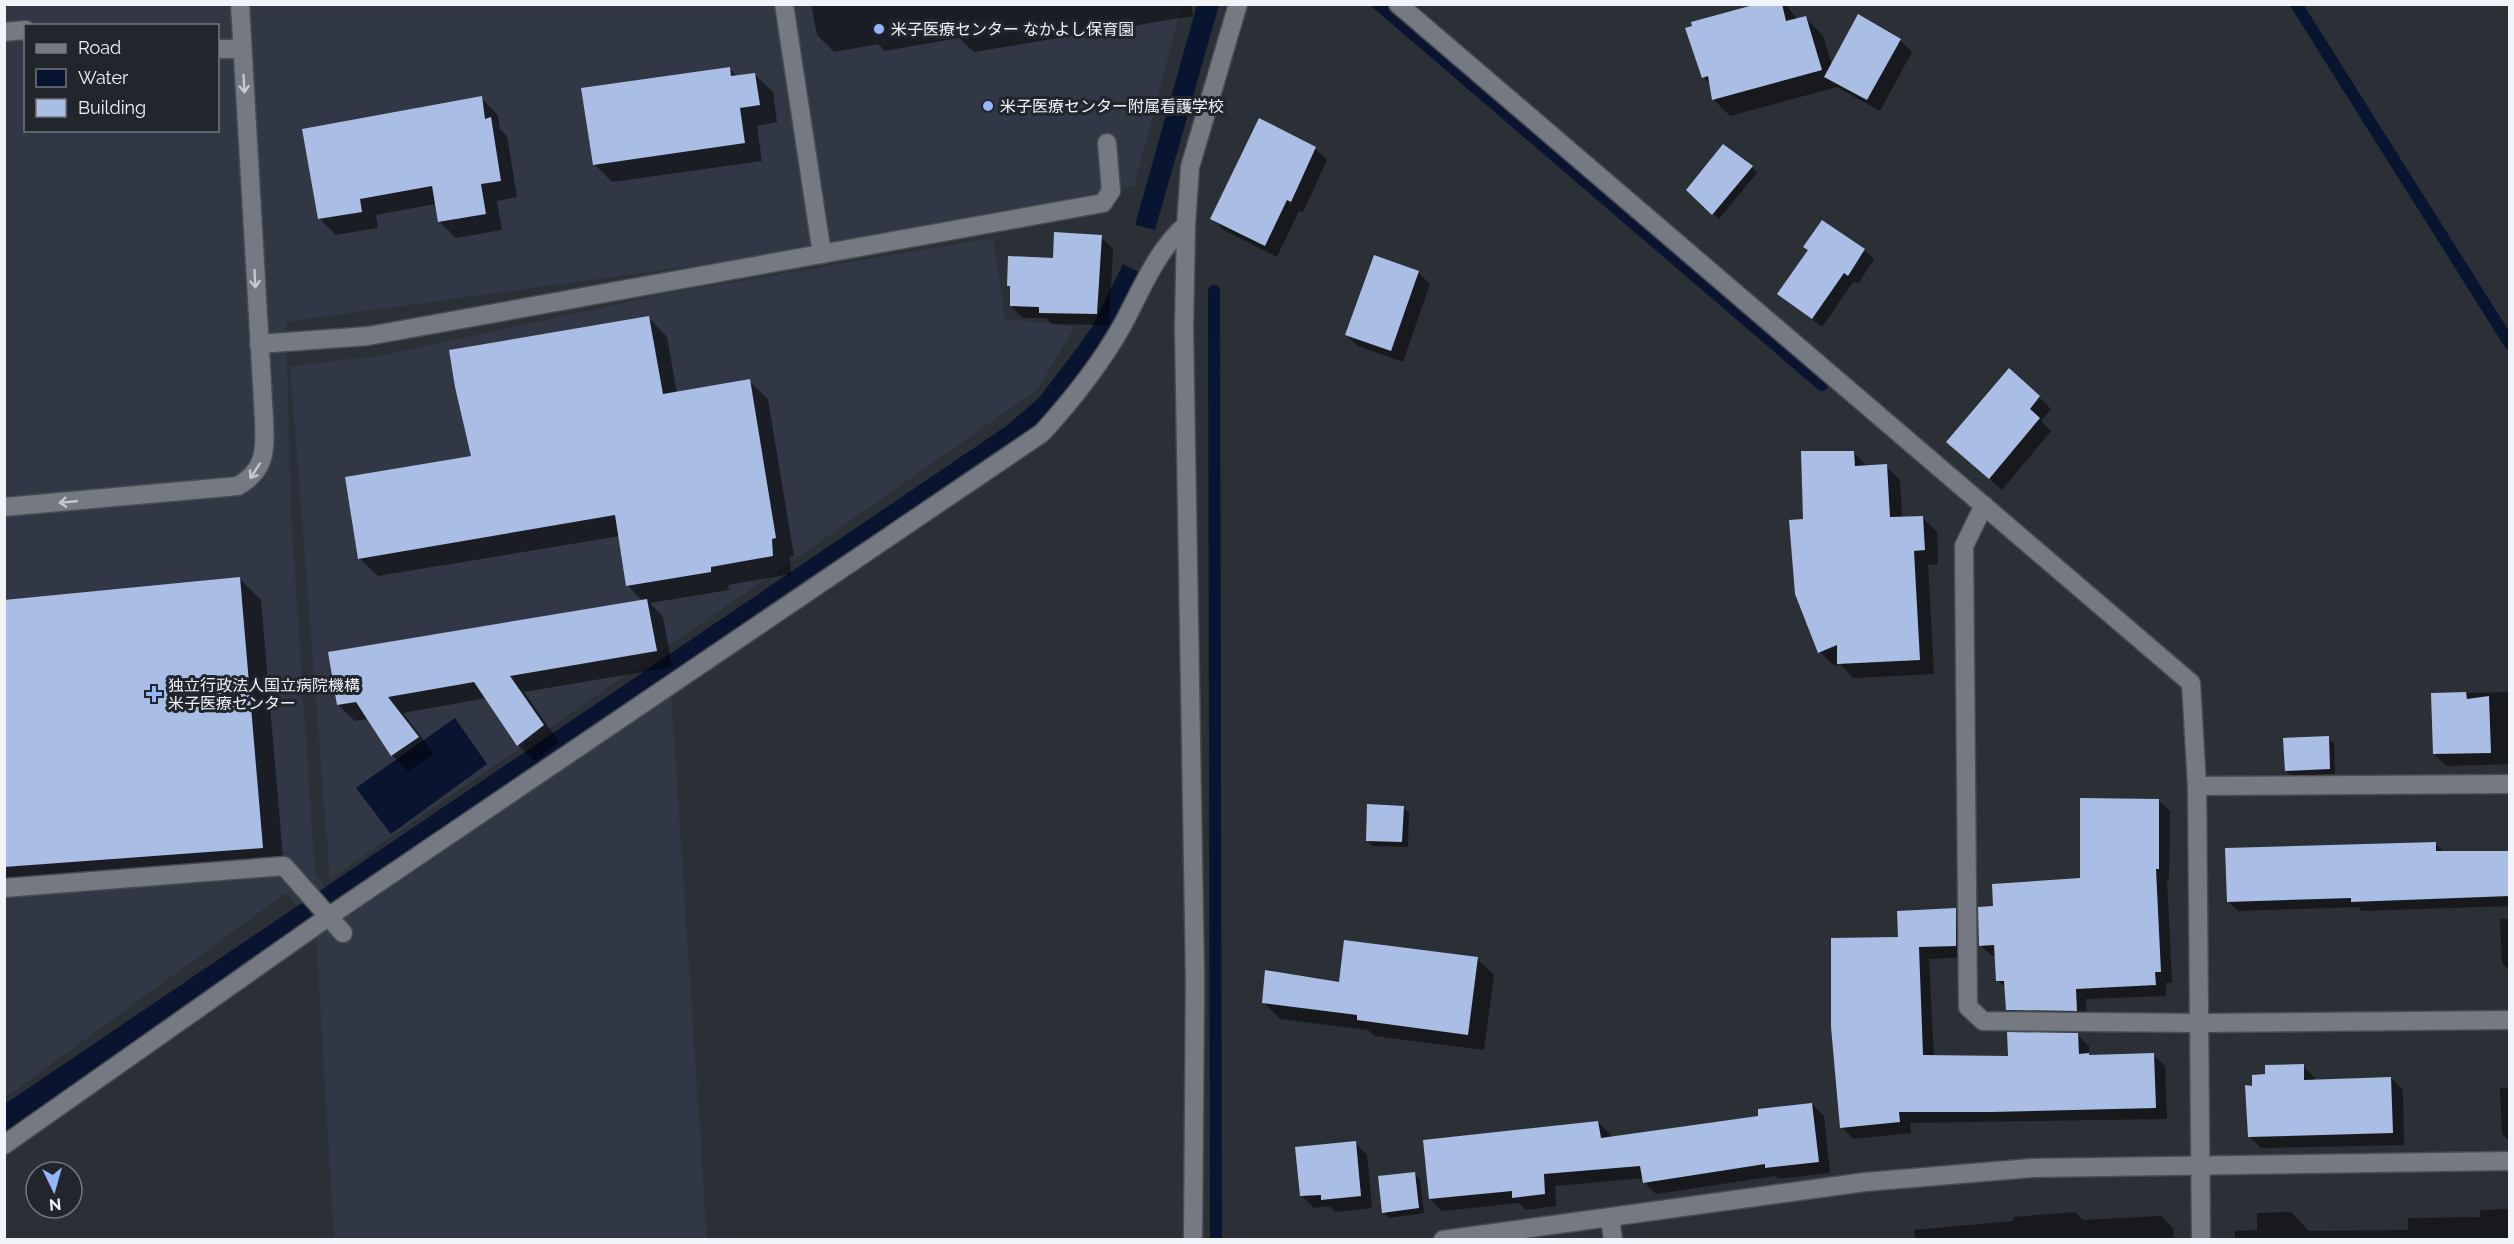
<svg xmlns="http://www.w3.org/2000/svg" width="2514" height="1244" viewBox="0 0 2514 1244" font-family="Raleway,'Noto Sans JP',sans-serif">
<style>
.built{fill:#313744;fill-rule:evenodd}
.water{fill:#091431}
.shadow{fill:#0007}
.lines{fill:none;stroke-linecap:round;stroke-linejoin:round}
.stream{stroke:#091431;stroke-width:12}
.building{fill:#aabde4}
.lane-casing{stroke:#484c52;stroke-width:21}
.street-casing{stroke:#484c52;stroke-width:21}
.lane{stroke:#747982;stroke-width:18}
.street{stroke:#747982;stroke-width:18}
.oneway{stroke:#c5c8cf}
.poi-dot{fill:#95b6fd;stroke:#21252c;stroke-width:2}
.labels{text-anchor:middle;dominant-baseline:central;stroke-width:6;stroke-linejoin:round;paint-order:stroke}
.poi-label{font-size:16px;fill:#f0f3f8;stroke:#21252c;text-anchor:start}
</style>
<rect width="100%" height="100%" fill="#2b2f36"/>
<g class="built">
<path d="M5 5H1182L1134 186 714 263 286 322 291 514 315 873 337 905 313 923 286 893 5 1098ZM26 26H218V130H26Z"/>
<path d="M993 238 1005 319 1075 326 1038 389 837 530 330 879 290 366 380 356 668 293Z"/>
<path d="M671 692 707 1239H334L316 935Z"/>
</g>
<g class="water">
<path d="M1197 5H1219L1155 230 1135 225Z"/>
<path d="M1123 264 1139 272 1105 338 1073 383 1031 432 5 1135V1104L1005 427 1039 398 1080 344 1092 327Z"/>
<path d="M455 718 487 764 391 834 356 788Z"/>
</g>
<g class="shadow">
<path d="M811 4H1191L1193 16 974 52 959 38 885 51 878 44 834 52 817 35Z"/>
<path d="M1763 4H1785L1798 20 1806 18 1823 36 1832 66 1900 40 1912 52 1880 111 1837 87 1730 116 1713 99 1711 85 1703 77Z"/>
<path d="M729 68 738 77 755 75 773 92 777 122 757 126 762 161 612 182 594 164Z"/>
<path d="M481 98 498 115 500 129 507 136 517 197 497 201 502 230 456 238 439 221 436 204 376 215 378 228 336 235 320 219 303 130Z"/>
<path d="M1315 148 1327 160 1303 212 1299 211 1277 257 1224 230 1212 218Z"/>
<path d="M1752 167 1757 173 1719 219 1688 190Z"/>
<path d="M1823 222 1864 250 1874 259 1858 284 1854 281 1822 327 1779 293 1809 251 1805 247Z"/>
<path d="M1101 237 1113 249 1109 325 1052 324 1046 318H1023L1011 306V288L1008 285Z"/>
<path d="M1418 272 1430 284 1403 362 1358 346 1346 335Z"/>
<path d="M649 318 667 337 677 393 749 381 768 399 794 556 790 557 791 574 728 585 729 590 650 603 663 617 672 667 524 692 559 742 535 761 518 745 487 698 403 713 434 754 408 771 392 755 368 719 355 721 338 705 643 601 627 585 620 536 378 576 359 558 473 457Z"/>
<path d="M2039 397 2051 409 2041 421 2051 431 2002 490 1948 442Z"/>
<path d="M1853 452 1868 467 1886 466 1900 480 1902 518 1922 517 1937 532 1938 564 1928 565 1934 674 1853 678 1840 664 1834 666 1820 652 1805 520Z"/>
<path d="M240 579 261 600 284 869 4 890V602Z"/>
<path d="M2510 692V764L2446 766 2434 754 2433 694Z"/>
<path d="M2328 738 2334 744 2335 774 2292 776 2286 771Z"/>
<path d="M2158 800 2170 811 2169 879H2167L2172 983H2166V996L2086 999 2087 1021H2018L2007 1009 2006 988 1997 980 1996 956H1992L1980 945 1994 907 2082 880Z"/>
<path d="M1403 807 1409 813 1408 847 1373 846 1367 841Z"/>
<path d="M2435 843 2445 853 2510 852V906L2362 911 2358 907 2238 911 2229 902Z"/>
<path d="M1955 909 1967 921V957L1929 959 1934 1057 2009 1058 2077 1035 2089 1046V1056L2153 1055 2165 1066 2167 1119 1910 1123 1911 1133 1853 1139 1842 1127 1899 938Z"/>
<path d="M2500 919H2510V971L2502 963Z"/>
<path d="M1477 959 1494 975 1484 1050 1375 1036 1368 1030 1280 1019 1263 1002 1340 983Z"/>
<path d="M2303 1066 2315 1078V1081L2391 1078 2403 1090 2404 1145 2261 1148 2249 1136 2254 1087 2267 1076Z"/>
<path d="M2500 1088H2510V1141L2502 1134Z"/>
<path d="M1812 1104 1824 1116 1830 1173 1778 1179 1775 1176 1656 1194 1644 1182V1178L1555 1186 1556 1206 1526 1210 1519 1203 1442 1211 1430 1199 1598 1122 1610 1134V1138L1760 1117Z"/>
<path d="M1355 1143 1367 1155 1372 1208 1335 1212 1330 1206 1314 1208 1302 1196Z"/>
<path d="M1415 1174 1420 1180 1424 1213 1389 1218 1384 1212Z"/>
<path d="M2510 1209V1240H2235V1231L2257 1230V1213L2291 1212 2309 1231 2408 1230V1218L2480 1217V1210Z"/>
<path d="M2075 1212 2083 1220 2161 1216 2173 1228 2174 1240H1908L1915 1239 1914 1230 2013 1221V1217Z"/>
</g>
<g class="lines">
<g class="stream">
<path d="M1378 4 1822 385"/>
<path d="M2296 4 2510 344"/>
<path d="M1214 291 1216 1240"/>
</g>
</g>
<g class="building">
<path d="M1757 4H1782L1786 21 1806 16 1822 70 1712 100 1708 76 1702 78 1685 28 1692 26 1691 22Z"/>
<path d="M1858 14 1901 39 1867 100 1824 77Z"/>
<path d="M730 67 731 76 755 73 760 105 740 108 745 143 593 165 581 88Z"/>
<path d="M482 96 485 119 491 117 501 181 481 184 486 214 438 222 432 186 360 199 362 212 318 219 302 129Z"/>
<path d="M1259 118 1316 147 1291 202 1287 200 1265 246 1210 219Z"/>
<path d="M1723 144 1753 166 1712 215 1686 190Z"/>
<path d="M1822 220 1865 249 1848 276 1844 273 1812 319 1777 294 1808 250 1803 247Z"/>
<path d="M1054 232 1102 235 1097 314 1039 313V307L1010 306V286H1007L1008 256 1053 258Z"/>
<path d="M1374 255 1419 271 1391 351 1345 335Z"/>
<path d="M649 316 663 394 750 379 776 538 772 539 773 556 711 567V572L626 586 615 515 358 559 345 477 471 456 455 387 449 350Z"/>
<path d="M2009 368 2040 396 2030 409 2040 418 1989 479 1946 442Z"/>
<path d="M1801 451H1854L1855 466 1887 464 1890 517 1923 516 1925 550 1914 551 1920 660 1837 664V645L1818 653 1795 594 1789 520 1803 519Z"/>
<path d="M240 577 263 848 4 867V600Z"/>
<path d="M647 599 657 651 510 676 544 725 517 746 474 682 388 697 419 737 391 756 356 702 337 705 328 652Z"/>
<path d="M2466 692 2467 699 2489 696 2491 753 2433 754 2431 693Z"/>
<path d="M2329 736 2330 769 2285 771 2283 738Z"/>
<path d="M2080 798 2159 799V869H2156L2161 972H2155L2156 985 2076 989 2077 1011 2006 1010 2004 981H1996L1994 945 1979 946 1978 907 1993 906 1992 884 2080 878Z"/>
<path d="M1367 804 1404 806 1402 842 1366 841Z"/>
<path d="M2436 842V851H2510V896L2351 902V898L2227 902 2225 848Z"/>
<path d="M1956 908V946L1919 947 1923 1055 2008 1056 2007 1032 2078 1033 2079 1054 2089 1053V1055L2154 1053 2156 1108 1992 1112H1899L1900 1122 1840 1128 1831 1027V938L1898 937 1897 911Z"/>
<path d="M1344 940 1478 957 1468 1035 1357 1020V1015L1262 1003 1265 970 1339 982Z"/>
<path d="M2304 1064V1080L2391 1077 2393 1133 2248 1137 2245 1085 2252 1086V1075L2265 1074V1065Z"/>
<path d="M1812 1103 1819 1162 1765 1168V1164L1643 1183 1640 1166 1544 1174 1545 1194 1512 1198V1191L1429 1199 1423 1140 1598 1121 1601 1138 1758 1116V1109Z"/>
<path d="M1356 1141 1361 1196 1321 1200V1195L1300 1196 1295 1147Z"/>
<path d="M1415 1172 1419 1208 1382 1213 1378 1176Z"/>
</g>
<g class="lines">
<g class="lane-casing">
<g id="lane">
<path d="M784 4 822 254"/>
<path d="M4 32 26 30"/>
<path d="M218 49H242"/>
<path d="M259 344 368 336 1103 203 1111 191 1107 143"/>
<path d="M4 507 238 486C267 469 265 449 264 419L240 4"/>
<path d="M4 888 284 866 343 933"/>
</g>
</g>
<g class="street-casing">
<g id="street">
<path d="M1398 4 2191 683 2197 786 2201 1240"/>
<path d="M1984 505 1964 546 1968 1007 1983 1021 2199 1023 2510 1020"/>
<path d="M2197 786 2510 784"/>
<path d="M4 1145 328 917 1042 433C1072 400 1100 365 1122 326 1141 291 1156 251 1186 225"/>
<path d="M1610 1217 1613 1240"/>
<path d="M1193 1240 1195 980 1184 328 1186 225 1190 167 1238 4"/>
<path d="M1443 1240 1865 1182 2032 1168 2510 1161"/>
</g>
</g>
<use href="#lane" class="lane"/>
<use href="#street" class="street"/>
</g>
<defs><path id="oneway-shaft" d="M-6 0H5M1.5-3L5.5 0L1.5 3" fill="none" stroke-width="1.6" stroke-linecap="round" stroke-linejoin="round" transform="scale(1.5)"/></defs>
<g class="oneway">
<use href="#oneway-shaft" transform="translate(244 84) rotate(87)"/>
<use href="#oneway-shaft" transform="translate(255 279) rotate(87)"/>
<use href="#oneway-shaft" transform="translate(255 471) rotate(123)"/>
<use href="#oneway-shaft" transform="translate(68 502) rotate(175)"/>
</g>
<g class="poi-dot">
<circle cx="879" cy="29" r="6"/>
<circle cx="988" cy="106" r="6"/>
<path d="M151 685h6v6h6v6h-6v6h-6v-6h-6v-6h6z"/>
</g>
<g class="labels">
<g class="poi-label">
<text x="891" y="29">米子医療センター なかよし保育園</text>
<text x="1000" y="106">米子医療センター附属看護学校</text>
<text x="168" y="685">独立行政法人国立病院機構<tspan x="168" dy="18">米子医療センター</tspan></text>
</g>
</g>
<rect width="2514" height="1244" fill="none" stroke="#f0f3f8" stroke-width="12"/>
<rect x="24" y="24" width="195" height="108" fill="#21252c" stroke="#74777e" stroke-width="1.5"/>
<rect x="36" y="44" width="30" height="9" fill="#747982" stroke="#74777e" stroke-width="1.5"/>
<text x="78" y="54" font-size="18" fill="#f0f3f8">Road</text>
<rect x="36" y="69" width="30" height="18" fill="#091431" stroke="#74777e" stroke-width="1.5"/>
<text x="78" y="84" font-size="18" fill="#f0f3f8">Water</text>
<rect x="36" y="99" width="30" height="18" fill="#aabde4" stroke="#74777e" stroke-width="1.5"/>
<text x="78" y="114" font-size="18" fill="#f0f3f8">Building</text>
<g transform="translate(54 1190) rotate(175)"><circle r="28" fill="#21252c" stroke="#74777e" stroke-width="1.5"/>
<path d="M0-4.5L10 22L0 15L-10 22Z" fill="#95b6fd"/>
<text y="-9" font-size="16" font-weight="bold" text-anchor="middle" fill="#f0f3f8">N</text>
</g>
</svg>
